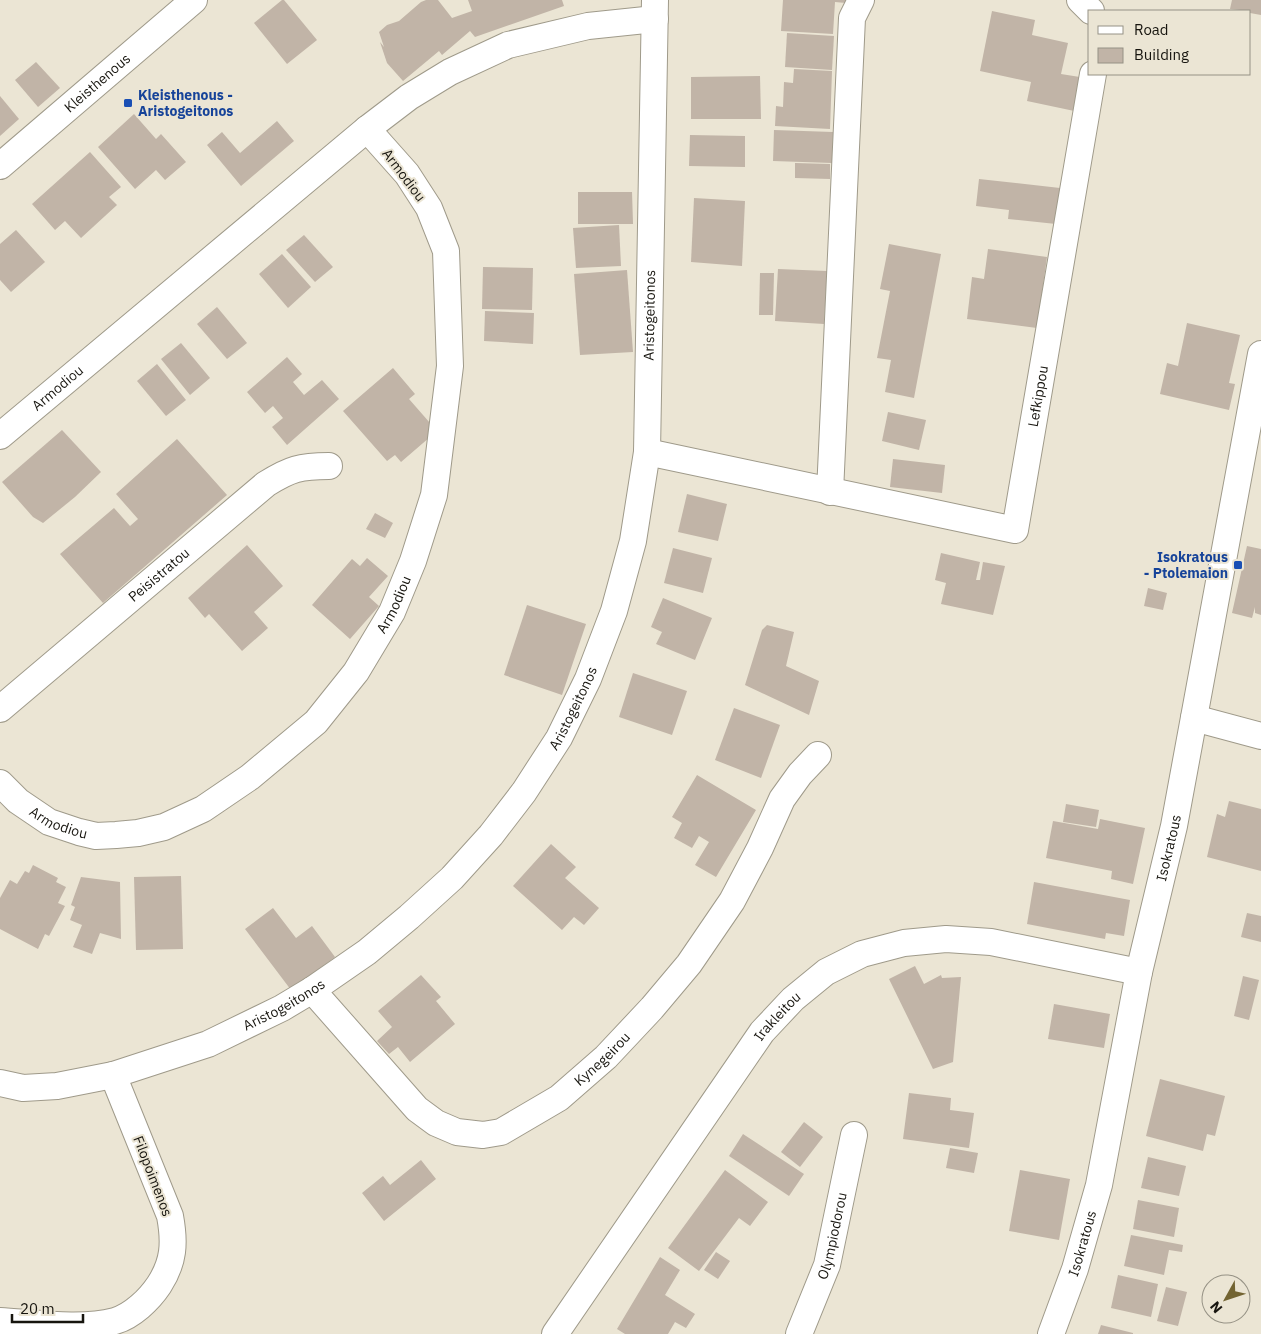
<svg xmlns="http://www.w3.org/2000/svg" width="1261" height="1334" viewBox="0 0 1261 1334" font-family="'IBM Plex Sans',sans-serif">
<style>
.building{fill:#c1b4a7}
.lines{fill:none;stroke-linecap:round;stroke-linejoin:round}
.minor-casing{stroke:#9f9a8a;stroke-width:28}
.minor{stroke:#fff;stroke-width:26}
.transit-dot{fill:#1a4fb4;stroke:#ebe5d4;stroke-width:2}
.labels{text-anchor:middle;dominant-baseline:central;stroke-width:4;stroke-linejoin:round;paint-order:stroke}
.street-label{font-size:14px;fill:#17150f;stroke:#ebe5d4}
.transit-label{font-size:14px;font-weight:bold;fill:#164399;stroke:#ebe5d4;text-anchor:start}
</style>
<rect width="100%" height="100%" fill="#ebe5d4"/>
<g class="building">
<path d="M282 0H284L317 40 287 64 254 23Z"/>
<path d="M426 0H438L452 18 472 11 468 0H562L564 6 475 37 470 31 442 55 439 51 403 81 387 63 380 42 384 47 379 32 387 25 399 21 421 2Z"/>
<path d="M783 0H846V3L835 2 833 34 781 31Z"/>
<path d="M1232 0H1261V15L1250 13V11L1230 9Z"/>
<path d="M992 11 1035 20 1032 35 1068 43 1061 74 1086 78 1079 112 1027 101 1031 82 980 71Z"/>
<path d="M787 33 834 36 832 70 785 67Z"/>
<path d="M36 62 60 88 38 107 15 80Z"/>
<path d="M794 69 832 71 830 129 775 126 776 106 783 107 784 82 793 83Z"/>
<path d="M760 76 761 119H691V77Z"/>
<path d="M0 96 19 119 0 136Z"/>
<path d="M134 114 156 139 161 134 186 162 165 180 156 170 135 189 98 147Z"/>
<path d="M277 121 294 141 241 186 207 145 222 132 240 153Z"/>
<path d="M774 130 833 132 832 163 773 161Z"/>
<path d="M690 135 745 136V167L689 166Z"/>
<path d="M90 152 121 187 109 197 117 205 81 238 65 221 55 230 32 204Z"/>
<path d="M795 163 830 164V179L795 178Z"/>
<path d="M979 179 1060 188 1056 224 1008 219 1009 210 976 206Z"/>
<path d="M578 192H632L633 224H578Z"/>
<path d="M694 198 745 201 742 266 691 262Z"/>
<path d="M619 225 621 266 576 268 573 228Z"/>
<path d="M16 230 45 262 11 292 0 280V244Z"/>
<path d="M304 235 333 267 315 282 286 250Z"/>
<path d="M889 244 941 254 914 398 885 392 891 360 877 358 890 291 880 289Z"/>
<path d="M988 249 1047 257 1037 328 967 319 972 277 984 279Z"/>
<path d="M282 254 311 287 288 308 259 274Z"/>
<path d="M483 267 533 268 532 310 482 309Z"/>
<path d="M778 269 827 271 824 324 775 321Z"/>
<path d="M627 270 633 352 580 355 574 274Z"/>
<path d="M760 273H774L773 315H759Z"/>
<path d="M217 307 247 343 227 359 197 324Z"/>
<path d="M485 311 534 313 533 344 484 341Z"/>
<path d="M1187 323 1240 335 1229 383 1235 384 1229 410 1160 394 1167 363 1178 366Z"/>
<path d="M181 343 210 378 190 395 161 359Z"/>
<path d="M287 357 302 374 293 382 304 395 322 380 339 399 287 445 272 427 283 418 273 406 265 413 247 392Z"/>
<path d="M157 364 186 400 166 416 137 381Z"/>
<path d="M393 368 415 394 409 399 437 431 401 462 395 455 387 461 343 411Z"/>
<path d="M888 412 926 420 919 450 882 441Z"/>
<path d="M62 430 101 472 75 497 43 523 33 517 2 482Z"/>
<path d="M177 439 227 495 103 603 60 554 114 508 130 526 138 519 116 494Z"/>
<path d="M893 459 945 465 942 493 890 487Z"/>
<path d="M687 494 727 504 718 541 678 532Z"/>
<path d="M375 513 393 523 385 538 366 529Z"/>
<path d="M247 545 283 586 254 612 268 628 242 651 209 614 205 618 188 598Z"/>
<path d="M1247 546 1261 549V615L1255 613V607L1252 618 1232 613Z"/>
<path d="M673 548 712 558 703 593 664 583Z"/>
<path d="M941 553 980 562 976 580H980L983 562 1005 566 993 615 941 604 946 583 935 580Z"/>
<path d="M367 558 388 576 369 597 379 606 350 639 312 605 352 559 360 566Z"/>
<path d="M1148 588 1167 593 1163 610 1144 606Z"/>
<path d="M663 598 712 618 695 660 656 644 662 632 651 627Z"/>
<path d="M527 605 586 624 562 695 504 675Z"/>
<path d="M767 625 794 632 786 666 819 681 809 715 745 685 762 630Z"/>
<path d="M633 673 687 691 672 735 619 717Z"/>
<path d="M734 708 780 725 761 778 715 760Z"/>
<path d="M697 775 756 810 716 877 695 865 709 842 699 836 692 848 674 838 682 823 672 817Z"/>
<path d="M1229 801 1261 809V871L1207 857 1217 814 1225 817Z"/>
<path d="M1066 804 1099 810 1096 827 1063 822Z"/>
<path d="M1100 819 1145 828 1133 884 1111 879 1112 871 1046 858 1053 821 1098 829Z"/>
<path d="M551 844 576 867 565 878 599 908 584 925 574 917 562 930 513 886Z"/>
<path d="M33 865 58 878 56 882 66 887 58 903 65 906 49 936 45 934 38 949 0 929V898L10 880 17 884 25 871 29 873Z"/>
<path d="M181 876 183 949 136 950 134 877Z"/>
<path d="M81 877 120 882 121 939 100 933 92 954 73 947 82 925 70 920 75 907 71 905Z"/>
<path d="M1034 882 1130 900 1124 936 1106 933 1105 939 1027 924Z"/>
<path d="M273 908 296 938 312 926 335 957 291 990 245 929Z"/>
<path d="M1247 913 1261 916V942L1241 937Z"/>
<path d="M915 966 924 984 941 975 942 978 961 977 953 1062 933 1069 889 979Z"/>
<path d="M421 975 441 997 436 1001 455 1024 410 1062 398 1047 389 1054 377 1041 392 1027 378 1011Z"/>
<path d="M1243 976 1259 980 1249 1020 1234 1016Z"/>
<path d="M1054 1004 1110 1014 1104 1048 1048 1039Z"/>
<path d="M1160 1079 1225 1096 1215 1136 1207 1134 1203 1151 1146 1136Z"/>
<path d="M909 1093 951 1098 950 1110 974 1113 969 1148 903 1139Z"/>
<path d="M804 1122 823 1137 800 1167 781 1152Z"/>
<path d="M743 1134 804 1174 789 1196 729 1156Z"/>
<path d="M950 1148 978 1153 974 1173 946 1168Z"/>
<path d="M1148 1157 1186 1166 1179 1196 1141 1188Z"/>
<path d="M421 1160 436 1179 384 1221 362 1193 383 1176 390 1185Z"/>
<path d="M725 1170 768 1202 750 1226 739 1218 699 1271 668 1248Z"/>
<path d="M1020 1170 1070 1179 1059 1240 1009 1231Z"/>
<path d="M1138 1200 1179 1208 1174 1237 1133 1229Z"/>
<path d="M1131 1235 1183 1245 1182 1252 1169 1250 1164 1275 1124 1266Z"/>
<path d="M716 1252 730 1261 718 1279 704 1270Z"/>
<path d="M660 1257 680 1270 665 1295 695 1314 686 1328 675 1322 668 1334H625L617 1329Z"/>
<path d="M1118 1275 1158 1284 1151 1317 1111 1308Z"/>
<path d="M1166 1287 1187 1292 1178 1326 1157 1321Z"/>
<path d="M1101 1325 1133 1333V1334H1098Z"/>
</g>
<g class="lines">
<g class="minor-casing">
<g id="minor">
<path d="M1080 0 1091 11"/>
<path id="s1" d="M0 166 194 0"/>
<path id="s2" d="M0 436 367 129 409 97 450 72 508 45 588 26 655 19"/>
<path id="s3" d="M647 452 1015 530 1093 74"/>
<path d="M830 492 852 18 861 0"/>
<path id="s4" d="M0 709 266 484C290 469 300 466 329 466"/>
<path d="M1194 718 1261 736"/>
<path id="s5" d="M0 783 18 801 49 822 79 832 96 836 116 835 138 833 164 827 203 809 250 777 316 722 356 672 392 612 413 561 434 495 450 366 446 251 429 208 407 174 367 129"/>
<path id="s6" d="M312 990 417 1109 436 1123 457 1132 483 1135 501 1132 559 1098 606 1057 652 1008 689 964 732 901 760 848 782 799 800 774 818 755"/>
<path id="s7" d="M0 1083 23 1088 57 1086 113 1075 208 1044 282 1008 312 990 367 952 409 917 452 878 491 835 524 792 559 738 588 679 614 611 633 541 647 452 655 0"/>
<path d="M0 1321C35 1323 82 1330 115 1321 132 1316 149 1300 159 1285 174 1262 175 1243 170 1216L113 1075"/>
<path id="s8" d="M555 1334 762 1032 793 999 826 972 862 954 904 943 946 939 991 942 1139 972"/>
<path id="s9" d="M799 1334 827 1265 854 1135"/>
<path id="s10" d="M1051 1334 1075 1269 1099 1185 1139 972 1174 826 1261 354"/>
</g>
</g>
<use href="#minor" class="minor"/>
</g>
<g class="transit-dot">
<rect x="123" y="98" width="10" height="10" rx="2.5"/>
<rect x="1233" y="560" width="10" height="10" rx="2.5"/>
</g>
<g class="labels">
<g class="street-label">
<text stroke="none"><textPath href="#s1" startOffset="128">Kleisthenous</textPath></text>
<text transform="translate(404 175) rotate(53)">Armodiou</text>
<text stroke="none"><textPath href="#s7" startOffset="1126">Aristogeitonos</textPath></text>
<text stroke="none"><textPath href="#s2" startOffset="75">Armodiou</textPath></text>
<text stroke="none"><textPath href="#s3" startOffset="512">Lefkippou</textPath></text>
<text stroke="none"><textPath href="#s4" startOffset="208">Peisistratou</textPath></text>
<text stroke="none"><textPath href="#s5" startOffset="508">Armodiou</textPath></text>
<text stroke="none"><textPath href="#s7" startOffset="721">Aristogeitonos</textPath></text>
<text stroke="none"><textPath href="#s5" startOffset="72">Armodiou</textPath></text>
<text stroke="none"><textPath href="#s10" startOffset="501">Isokratous</textPath></text>
<text stroke="none"><textPath href="#s7" startOffset="300">Aristogeitonos</textPath></text>
<text stroke="none"><textPath href="#s8" startOffset="388">Irakleitou</textPath></text>
<text stroke="none"><textPath href="#s6" startOffset="375">Kynegeirou</textPath></text>
<text transform="translate(153 1176) rotate(69)">Filopoimenos</text>
<text stroke="none"><textPath href="#s9" startOffset="104">Olympiodorou</textPath></text>
<text stroke="none"><textPath href="#s10" startOffset="96">Isokratous</textPath></text>
</g>
<g class="transit-label">
<text x="138" y="95">Kleisthenous -<tspan x="138" dy="16">Aristogeitonos</tspan></text>
<text x="1228" y="557" text-anchor="end">Isokratous<tspan x="1228" dy="16">- Ptolemaion</tspan></text>
</g>
</g>
<rect x="1088" y="10" width="162" height="65" fill="#ebe5d4" stroke="#969285"/>
<rect x="1098" y="26" width="25" height="8" fill="#ffffff" stroke="#969285"/>
<text x="1134" y="35" font-size="15" fill="#17150f">Road</text>
<rect x="1098" y="48" width="25" height="15" fill="#c1b4a7" stroke="#969285"/>
<text x="1134" y="60" font-size="15" fill="#17150f">Building</text>
<g transform="translate(1226 1299) rotate(230)"><circle r="24" fill="#ebe5d4" stroke="#969285"/>
<path d="M0-4L9 19L0 12L-9 19Z" fill="#736432"/>
<text y="-8" font-size="14" font-weight="bold" text-anchor="middle" fill="#17150f">N</text>
</g>
<path d="M12 1314v8h71v-8" fill="none" stroke="#17150f" stroke-width="2.5"/>
<text x="20" y="1314" font-size="15" fill="#17150f" stroke="#ebe5d4" stroke-width="4" paint-order="stroke">20 m</text>
</svg>
